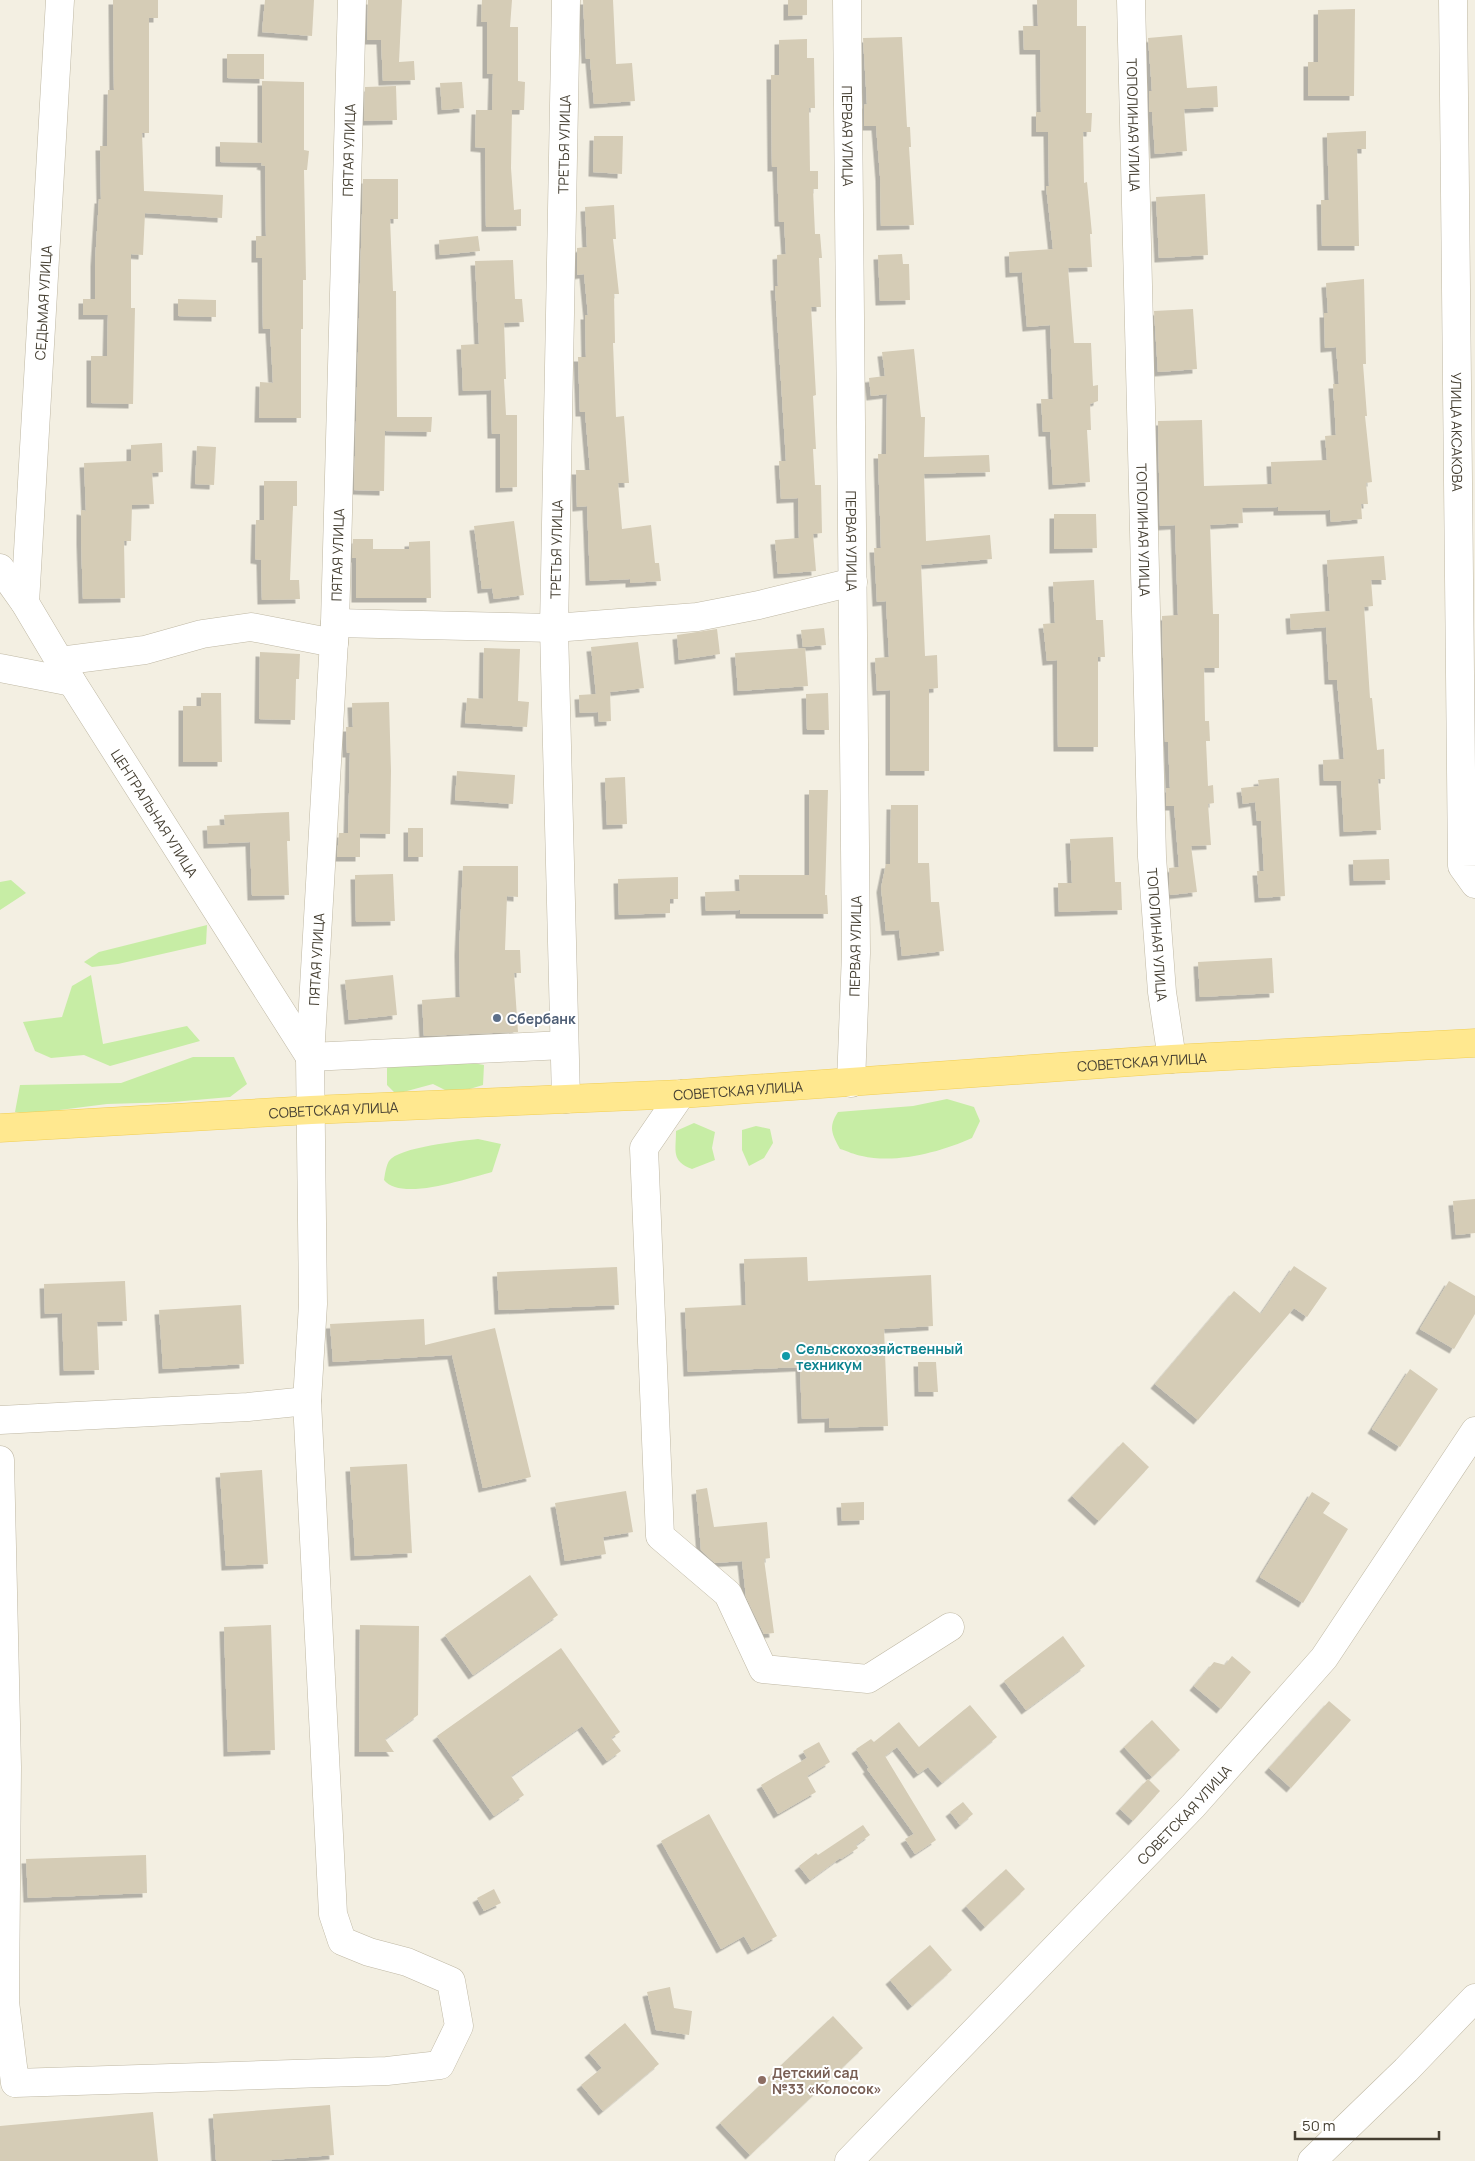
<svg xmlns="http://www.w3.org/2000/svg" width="1475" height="2161" viewBox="0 0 1475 2161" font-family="Manrope,sans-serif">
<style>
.green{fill:#c7eda5}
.building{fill:#d5ccb6;filter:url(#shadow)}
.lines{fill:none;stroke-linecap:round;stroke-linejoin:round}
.minor-casing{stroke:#bfb8a4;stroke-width:29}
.major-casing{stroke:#f1ce53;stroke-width:29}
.minor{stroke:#fff;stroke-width:28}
.major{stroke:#ffe88f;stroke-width:28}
.service-dot{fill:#5c6f8a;stroke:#fff;stroke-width:2}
.culture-dot{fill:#0f9aa8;stroke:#fff;stroke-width:2}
.education-dot{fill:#8d6e63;stroke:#fff;stroke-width:2}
.labels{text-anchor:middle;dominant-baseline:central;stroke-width:4;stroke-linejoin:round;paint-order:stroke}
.street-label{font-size:14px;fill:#453f32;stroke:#fff}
.service-label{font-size:14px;font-weight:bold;fill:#4e5e75;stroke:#fff;text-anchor:start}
.culture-label{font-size:14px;font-weight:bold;fill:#0d838f;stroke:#fff;text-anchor:start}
.education-label{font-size:14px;font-weight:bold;fill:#785e54;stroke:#fff;text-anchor:start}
</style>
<defs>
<filter id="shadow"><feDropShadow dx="-4.5" dy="4.5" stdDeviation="0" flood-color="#0004"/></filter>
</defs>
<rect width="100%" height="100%" fill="#f3efe2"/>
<g class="green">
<path d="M11 880 26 893 0 910V882Z"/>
<path d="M207 925 206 944 118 964 92 967 84 962 99 952Z"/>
<path d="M91 975 103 1044 187 1026 200 1041 110 1066 84 1055 51 1058 35 1051 23 1022 62 1017 72 986Z"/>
<path d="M193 1057H234L247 1084 230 1097 173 1102 107 1104 28 1114 15 1112 20 1085 121 1083Z"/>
<path d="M450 1059 484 1065 483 1085 453 1094 433 1084 396 1094 387 1085V1067L408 1060Z"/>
<path d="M947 1099 974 1107 980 1121 972 1138C941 1152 896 1164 862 1156 855 1155 847 1151 840 1149 832 1134 828 1127 838 1112L913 1106Z"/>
<path d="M694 1123 715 1132 712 1148 715 1160 692 1169C671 1161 676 1151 676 1131Z"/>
<path d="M756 1126 770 1129 773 1143 764 1158 749 1166 742 1150V1130Z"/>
<path d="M478 1139 501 1144 492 1172C468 1178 401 1202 384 1180 385 1174 386 1166 389 1161 399 1147 460 1141 478 1139Z"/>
</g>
<g class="building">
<path d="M113 0H158V18H149V133H142L144 191 223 195 222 218 145 213 143 255 131 254V308H135L133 404 91 403V356H107L108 315H83V299H95V262L99 199H101L100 146H107L108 90H114Z"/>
<path d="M265 0H314L312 36 262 32Z"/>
<path d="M368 0H402L399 62 414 61 415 80 383 81 381 40H367Z"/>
<path d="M482 0H512L510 27H518V81L525 82 524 110H512L511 168 514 210 521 209V226L486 227 485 148 475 147 476 110H492L493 74H487V22H481Z"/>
<path d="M583 0H613L616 64 632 63 635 101 594 104 590 59H586Z"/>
<path d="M788 0H807V15L788 16Z"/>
<path d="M1037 0H1077V26H1086V113H1092L1091 132H1083L1084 183 1087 182 1092 234H1090L1092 267 1068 268 1074 343H1091L1093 386 1098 385V401L1090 404 1091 430H1087L1090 482 1053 485 1050 432H1043L1041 399H1053L1050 325 1027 327 1022 272 1010 273 1009 252 1053 249 1046 186H1049L1048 132H1036V112H1041L1040 50H1024L1023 26H1038Z"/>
<path d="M1355 9 1354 96H1308V62H1318V10Z"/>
<path d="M1182 35 1187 88 1217 86 1218 107 1184 109 1187 151 1155 154 1152 112H1149V91H1152L1148 38Z"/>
<path d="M902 37 907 127H910L911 147H909L914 225 881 226 880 176 876 126H864V105L867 104 863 38Z"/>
<path d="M807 39V58H814L815 108H809L810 171H818V189H813L815 234H820L822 258H819L821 307H811L816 395 813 396 816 449H813L815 485H821L822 533 813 534 816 571 778 574 775 540 799 538 798 498 781 499 779 461H786L775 286H778L777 255 786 254 784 222H779L777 167H772L771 75H779V40Z"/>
<path d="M227 54H264V79L227 78Z"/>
<path d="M262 81 304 82V150L309 151 307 170H304L306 280H303V329H301V418H259L260 382 273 383 270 329H263L262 258H256V236H266L265 166 261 165 262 163 220 162V142L262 143Z"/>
<path d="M462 82 464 108 442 110 440 83Z"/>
<path d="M396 86 397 120 364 121 365 87Z"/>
<path d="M1366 131V149H1357L1359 246H1322L1321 200H1329L1327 133Z"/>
<path d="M594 136H623L622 174 593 172Z"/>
<path d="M363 179H398V219H390L393 291H396L397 417H432L431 432 385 431 384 491 354 490Z"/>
<path d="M1205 194 1208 255 1159 258 1156 197Z"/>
<path d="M614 205 616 239H613L619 294H614L615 343H613L616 417 624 416 629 483H618L622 529 651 525 655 563H659L661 581 630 583V579L590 581 587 506 577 507 576 470H590L585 412H580L578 357H586L585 315H588L584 274 577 275V248L587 247 585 207Z"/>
<path d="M478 236 480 251 440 255 439 240Z"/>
<path d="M902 254 903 264H909L910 300 880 301 878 255Z"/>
<path d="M513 260 515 299H522L524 322 504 323 506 379H504L506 415H517V487L500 488V434H492L491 390 463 391 461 345 479 344 475 261Z"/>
<path d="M1364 279 1366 364H1363L1367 416H1365L1372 482 1366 483 1368 504H1361L1362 519 1331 522 1330 510 1278 511V507L1242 508 1243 523 1210 525 1213 614H1219V668H1204L1205 721H1209L1210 741H1206L1208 786 1213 785 1214 803 1208 804 1211 845 1191 846 1197 892 1170 895 1169 868 1179 867 1174 806H1166V788H1170L1168 742H1165L1162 616 1178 615 1175 525 1160 526 1158 421 1202 420 1204 486 1272 484 1271 462 1327 460 1325 436 1336 435 1333 384H1339L1336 347 1325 348 1324 313H1328L1326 283Z"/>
<path d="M178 299 216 300V317L178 316Z"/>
<path d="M1193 309 1197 369 1158 372 1154 311Z"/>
<path d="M914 349 921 417H925L924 457 989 455 990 472 924 474 926 541 990 535 992 559 921 565 925 656 937 655 938 688 929 689V771H890V690L877 691 875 658 889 657 886 601 877 602 874 548H881L878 454H886L887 394 871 396 869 378 885 376 882 352Z"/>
<path d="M162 443 163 472 152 473 154 504 132 505 131 541H124L125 598 83 599 81 540V510L86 511 84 463 131 461V445Z"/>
<path d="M197 446 216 447 214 485 195 484Z"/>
<path d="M264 481H297V506H293L290 580H299L300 599 262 600 261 560 255 559 256 520H264Z"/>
<path d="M1054 514H1096L1097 548 1054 549Z"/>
<path d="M514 521 524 595 494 599 492 588 482 589 474 526Z"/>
<path d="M353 539H373V549H409V542L430 541 431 598H356V558H352Z"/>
<path d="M1384 556 1386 580H1371L1373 606 1364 607 1370 698H1372L1377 750 1384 749 1385 779H1378L1381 830 1344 832 1341 781H1324L1323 760 1344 759 1337 680H1329L1326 627 1291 630 1290 614 1330 611 1327 560Z"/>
<path d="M1094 580 1096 620H1103L1105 657H1098V747H1058L1057 660 1047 661 1043 624 1055 623 1053 582Z"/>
<path d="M824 628 826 645 803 647 801 630Z"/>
<path d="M717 629 720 654 679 660 677 635Z"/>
<path d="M638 642 644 688 610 692 611 721 599 722 598 712 580 713 579 695 596 694 591 647Z"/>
<path d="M484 648 520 649 518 701 529 702 527 727 465 723 467 698 483 699Z"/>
<path d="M805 648 808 686 738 691 735 653Z"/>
<path d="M260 652 300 654 299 679H296L295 720 259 719Z"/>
<path d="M201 693H221L222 762H183V706H201Z"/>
<path d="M828 693 829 730H807L806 694Z"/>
<path d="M389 702 391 771 390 834 348 833 350 753H347L346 727H353L352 703Z"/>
<path d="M457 771 515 775 513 804 455 800Z"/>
<path d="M625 777 627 824 607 825 605 778Z"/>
<path d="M1279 778 1285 896 1259 898 1257 871H1264L1261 821H1257L1255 802 1243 804 1241 788 1259 786 1258 780Z"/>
<path d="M809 790H828L825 895H827L828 914H740V910L706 911 705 892 740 891 739 875H809Z"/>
<path d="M891 805H918V863H929L931 902H939L944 951 902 956 899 930 886 931 881 888 886 864H890Z"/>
<path d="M289 812 290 841H287L289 895 252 896 250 842 208 844 207 826 225 825 224 815Z"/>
<rect x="408" y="828" width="15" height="29"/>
<path d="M339 833H360V857H337Z"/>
<path d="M1113 837 1115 882H1121L1122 910 1059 912 1058 883H1072L1070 839Z"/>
<path d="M1389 859 1390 880 1354 881 1353 860Z"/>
<path d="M463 866H518V897L507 896 505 950H520L521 973H514L518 1032 424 1036 422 1000 460 997 459 951Z"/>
<path d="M393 874 395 921 356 922 355 875Z"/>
<path d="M678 877V899H670V913L619 915 618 879Z"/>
<path d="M1272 958 1274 993 1200 997 1198 962Z"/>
<path d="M393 975 397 1015 349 1020 345 980Z"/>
<path d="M1475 1199V1233L1456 1235 1453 1201Z"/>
<path d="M807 1257 808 1281 931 1275 933 1326 884 1329 888 1426 829 1428V1418L802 1419 800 1367 688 1372 685 1308 746 1305 744 1259Z"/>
<path d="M1294 1266 1327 1288 1307 1317 1294 1308 1198 1420 1155 1384 1234 1291 1261 1314Z"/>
<path d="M617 1267 619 1305 499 1310 497 1272Z"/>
<path d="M125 1281 127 1321 97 1322 99 1370 64 1371 62 1313 45 1314 44 1284Z"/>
<path d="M1449 1281 1475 1296V1314L1454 1349 1420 1329Z"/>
<path d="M241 1305 244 1364 163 1369 159 1310Z"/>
<path d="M424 1319 425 1345 495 1328 531 1477 483 1488 452 1355 333 1362 330 1324Z"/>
<path d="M918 1362H936L938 1392H919Z"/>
<path d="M1410 1369 1438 1389 1400 1447 1372 1429Z"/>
<path d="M1123 1442 1149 1467 1099 1521 1072 1496Z"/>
<path d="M407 1464 412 1553 355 1556 350 1467Z"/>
<path d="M262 1470 268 1564 226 1566 220 1473Z"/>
<path d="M707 1488 714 1527 767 1522 770 1558 764 1559 774 1633 764 1634 746 1597 742 1561 715 1563 701 1550 696 1490Z"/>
<path d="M626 1491 633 1532 603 1537 606 1554 565 1561 555 1503Z"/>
<path d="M1312 1492 1330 1503 1323 1513 1348 1529 1303 1603 1260 1577Z"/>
<path d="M864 1502V1520L842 1521 841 1503Z"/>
<path d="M530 1575 558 1615 473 1675 445 1635Z"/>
<path d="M271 1625 275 1750 228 1752 224 1627Z"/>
<path d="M360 1625 419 1626 418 1715 385 1739 394 1752H359Z"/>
<path d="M1063 1636 1085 1666 1026 1710 1004 1681Z"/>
<path d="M561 1648 620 1732 611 1738 621 1751 607 1761 582 1726 511 1776 524 1795 494 1816 437 1736Z"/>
<path d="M1232 1656 1251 1672 1221 1709 1194 1686 1214 1662 1225 1665Z"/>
<path d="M1329 1701 1351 1720 1291 1788 1269 1768Z"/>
<path d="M970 1705 997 1737 942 1783 928 1767 918 1774 897 1747 885 1756 936 1840 915 1854 905 1839 914 1834 867 1769 869 1768 856 1749 871 1739 874 1742 899 1722 919 1747Z"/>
<path d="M1152 1720 1180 1750 1152 1777 1124 1747Z"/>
<path d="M819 1742 830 1762 807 1776 816 1792 778 1814 761 1785 807 1758 803 1751Z"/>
<path d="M1148 1779 1160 1791 1133 1821 1120 1809Z"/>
<path d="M963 1802 973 1814 960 1825 950 1812Z"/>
<path d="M709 1814 777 1936 752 1950 744 1936 721 1949 661 1841Z"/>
<path d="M863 1825 870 1835 856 1845 858 1848 841 1859 840 1858 810 1880 799 1866 816 1853 818 1855Z"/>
<path d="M146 1855 147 1893 28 1898 26 1859Z"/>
<path d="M1006 1869 1025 1889 985 1927 966 1906Z"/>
<path d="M494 1889 501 1903 484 1911 477 1898Z"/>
<path d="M930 1945 952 1970 912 2006 890 1980Z"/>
<path d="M670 1987 674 2008 692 2011 689 2035 656 2030 647 1992Z"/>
<path d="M833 2016 863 2048 750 2155 720 2123Z"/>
<path d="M625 2023 659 2064 603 2111 581 2085 602 2068 589 2053Z"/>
<path d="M330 2105 334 2155 260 2161H216L213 2114Z"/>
<path d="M153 2112 158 2161H0V2126Z"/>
</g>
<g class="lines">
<g class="minor-casing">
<g id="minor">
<path id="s1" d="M847 0 856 953 851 1083"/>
<path id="s2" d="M1131 0 1152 857 1162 992 1172 1059"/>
<path id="s3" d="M1453 0 1462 866 1475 884"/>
<path id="s4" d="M0 568 25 603 72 682 310 1057 564 1045"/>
<path id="s5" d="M25 603 60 0"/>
<path d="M335 623 554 628 697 617 759 605 853 582"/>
<path d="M60 661 145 650 202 634 251 627 334 643"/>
<path d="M0 668 72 682"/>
<path d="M681 1094 644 1148 660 1536 728 1594 763 1669 868 1679 950 1627"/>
<path id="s6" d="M566 1099 554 628 566 0"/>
<path d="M0 1420 248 1407 307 1401"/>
<path id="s7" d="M0 1460 7 1767 5 2002 15 2083 387 2071 440 2065 459 2026 451 1981 407 1962 369 1952 342 1941 333 1914 307 1401 313 1304 310 1057 335 623 352 0"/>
<path id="s8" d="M849 2161 1193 1806 1324 1658 1475 1431"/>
<path d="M1312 2161 1406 2070 1475 1998"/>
</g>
</g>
<g class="major-casing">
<g id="major">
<path id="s9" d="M0 1128 311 1110 681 1094 1172 1059 1475 1043"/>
</g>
</g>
<use href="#minor" class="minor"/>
<use href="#major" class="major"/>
</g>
<circle class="service-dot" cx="497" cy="1018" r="5"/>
<circle class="culture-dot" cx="786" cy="1356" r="5"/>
<circle class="education-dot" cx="762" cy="2080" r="5"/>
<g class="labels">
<g class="street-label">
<text stroke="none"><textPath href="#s2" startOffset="125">ТОПОЛИНАЯ УЛИЦА</textPath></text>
<text stroke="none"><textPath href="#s1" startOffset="136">ПЕРВАЯ УЛИЦА</textPath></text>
<text stroke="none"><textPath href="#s6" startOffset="955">ТРЕТЬЯ УЛИЦА</textPath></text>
<text stroke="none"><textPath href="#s7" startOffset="3049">ПЯТАЯ УЛИЦА</textPath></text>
<text stroke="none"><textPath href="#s5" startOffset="301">СЕДЬМАЯ УЛИЦА</textPath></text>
<text stroke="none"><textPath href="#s3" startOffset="432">УЛИЦА АКСАКОВА</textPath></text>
<text stroke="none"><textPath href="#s2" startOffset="530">ТОПОЛИНАЯ УЛИЦА</textPath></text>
<text stroke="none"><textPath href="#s1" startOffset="541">ПЕРВАЯ УЛИЦА</textPath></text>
<text stroke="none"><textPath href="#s6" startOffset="550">ТРЕТЬЯ УЛИЦА</textPath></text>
<text stroke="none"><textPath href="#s7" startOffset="2644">ПЯТАЯ УЛИЦА</textPath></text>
<text stroke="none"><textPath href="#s4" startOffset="290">ЦЕНТРАЛЬНАЯ УЛИЦА</textPath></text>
<text stroke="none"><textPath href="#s2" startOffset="935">ТОПОЛИНАЯ УЛИЦА</textPath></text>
<text transform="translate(855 946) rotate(-89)">ПЕРВАЯ УЛИЦА</text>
<text stroke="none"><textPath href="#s7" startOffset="2239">ПЯТАЯ УЛИЦА</textPath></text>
<text stroke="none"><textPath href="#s9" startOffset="1144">СОВЕТСКАЯ УЛИЦА</textPath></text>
<text stroke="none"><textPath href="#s9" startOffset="739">СОВЕТСКАЯ УЛИЦА</textPath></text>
<text stroke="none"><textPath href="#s9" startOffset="334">СОВЕТСКАЯ УЛИЦА</textPath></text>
<text stroke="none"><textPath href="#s8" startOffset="482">СОВЕТСКАЯ УЛИЦА</textPath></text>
</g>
<g class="service-label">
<text x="507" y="1018">Сбербанк</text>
</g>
<g class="culture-label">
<text x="796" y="1348">Сельскохозяйственный<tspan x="796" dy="16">техникум</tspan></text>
</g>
<g class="education-label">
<text x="772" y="2072">Детский сад<tspan x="772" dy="16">№33 «Колосок»</tspan></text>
</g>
</g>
<path d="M1295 2131v8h144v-8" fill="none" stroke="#453f32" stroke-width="2.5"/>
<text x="1302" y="2131" font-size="15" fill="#453f32" stroke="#ffffff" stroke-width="4" paint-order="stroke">50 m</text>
</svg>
